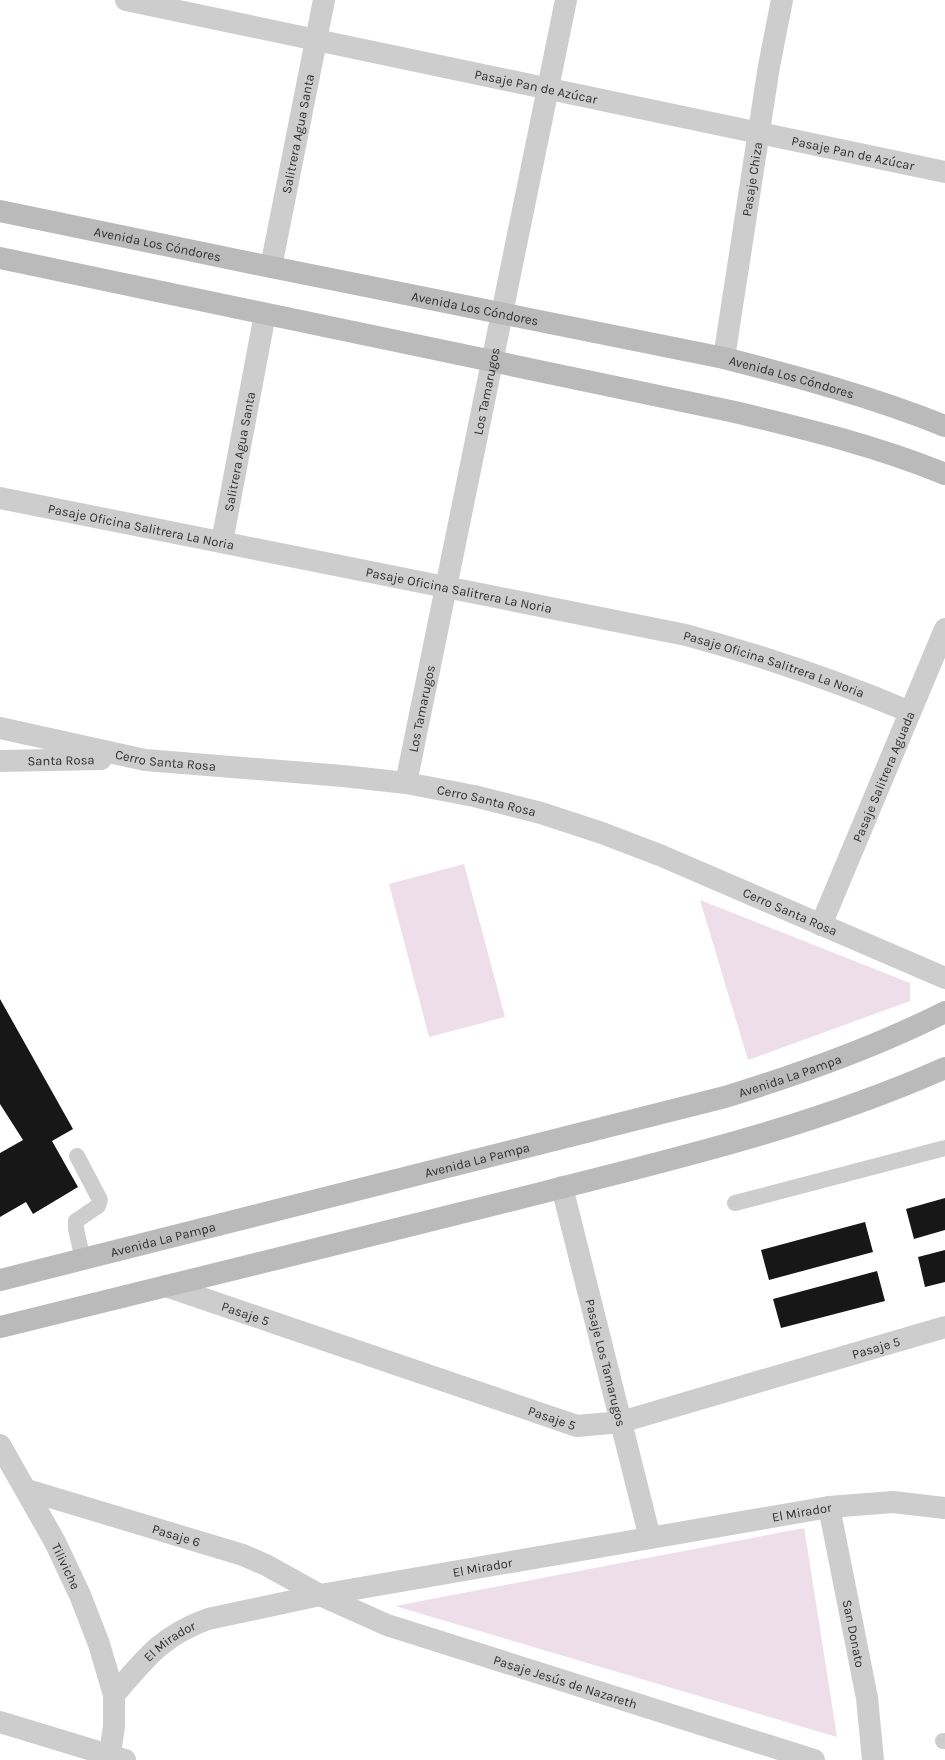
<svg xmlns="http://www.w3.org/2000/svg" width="945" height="1760" viewBox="0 0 945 1760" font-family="Karla,sans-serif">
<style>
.green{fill:#eddee9}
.building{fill:#171717}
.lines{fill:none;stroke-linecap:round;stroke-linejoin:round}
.lane{stroke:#cdcdcd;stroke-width:16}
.street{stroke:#cdcdcd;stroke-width:22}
.secondary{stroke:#bababa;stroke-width:22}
.labels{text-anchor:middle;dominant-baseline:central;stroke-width:4;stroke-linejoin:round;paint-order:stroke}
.street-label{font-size:13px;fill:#303030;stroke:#fff}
</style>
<rect width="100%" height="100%" fill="#fff"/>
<g class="green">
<path d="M464 864 505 1017 429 1037 389 884Z"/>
<path d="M700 900 910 983V1001L748 1060Z"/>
<path d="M804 1527 837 1737 395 1606 804 1528Z"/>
</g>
<g class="building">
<path d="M0 999 73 1129 52 1141 78 1187 33 1214 26 1202 0 1217V1153L23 1140 0 1104Z"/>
<path d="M945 1198V1230L914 1239 906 1209Z"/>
<path d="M865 1222 873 1252 769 1280 761 1250Z"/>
<path d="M945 1250V1282L925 1287 918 1257Z"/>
<path d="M877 1271 885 1301 781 1328 773 1299Z"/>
</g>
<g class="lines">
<g class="lane">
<path d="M77 1156 100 1200 98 1206 76 1221V1229L83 1260"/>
<path d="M735 1203 945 1148"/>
<path d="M943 1741H945"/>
</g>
<g class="street">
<path id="s1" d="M126 0 945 172"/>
<path id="s2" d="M271 267 324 0"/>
<path id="s3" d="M724 358 769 66 782 0"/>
<path id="s4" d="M0 498 686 635C763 656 837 681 910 712"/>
<path id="s5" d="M222 542 265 314"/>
<path id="s6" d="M0 728 145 760 343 776 406 783 474 796 541 813 602 833 662 856 945 978"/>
<path id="s7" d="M0 761 101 759"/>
<path id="s8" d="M406 783 566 0"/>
<path id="s9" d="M821 925 945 629"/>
<path id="s10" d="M562 1187 650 1538"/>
<path id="s11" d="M166 1286 577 1426 621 1422 945 1327"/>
<path id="s12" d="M0 1445 55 1542 80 1595 99 1644 114 1695V1726L109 1760"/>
<path id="s13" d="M27 1490 243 1555 266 1565 320 1595 387 1625 814 1760"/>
<path id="s14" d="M829 1507 867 1698 873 1760"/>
<path id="s15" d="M114 1695C145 1659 161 1636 208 1619L320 1595 829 1507 893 1502 945 1508"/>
<path d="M0 1722 125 1760"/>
</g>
<g class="secondary">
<path id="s16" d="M0 211 271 267 724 358C798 377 873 397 945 426"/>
<path d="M0 258 735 412C806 429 877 446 945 474"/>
<path id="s17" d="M0 1280 725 1097C800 1074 874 1048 945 1012"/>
<path d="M0 1327C172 1285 345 1242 517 1199 661 1162 808 1129 945 1068"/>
</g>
</g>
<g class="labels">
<g class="street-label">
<text stroke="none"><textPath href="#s1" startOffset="419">Pasaje Pan de Azúcar</textPath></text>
<text stroke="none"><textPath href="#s2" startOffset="136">Salitrera Agua Santa</textPath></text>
<text stroke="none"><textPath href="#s1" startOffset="743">Pasaje Pan de Azúcar</textPath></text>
<text stroke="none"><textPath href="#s3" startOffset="181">Pasaje Chiza</textPath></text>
<text stroke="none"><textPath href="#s16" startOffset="161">Avenida Los Cóndores</textPath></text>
<text stroke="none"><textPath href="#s16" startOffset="485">Avenida Los Cóndores</textPath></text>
<text stroke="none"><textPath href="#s16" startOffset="809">Avenida Los Cóndores</textPath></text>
<text stroke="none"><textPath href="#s8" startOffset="400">Los Tamarugos</textPath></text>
<text stroke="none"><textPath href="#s5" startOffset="92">Salitrera Agua Santa</textPath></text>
<text stroke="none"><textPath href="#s4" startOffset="144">Pasaje Oficina Salitrera La Noria</textPath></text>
<text stroke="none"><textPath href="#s4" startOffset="468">Pasaje Oficina Salitrera La Noria</textPath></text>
<text stroke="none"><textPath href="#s4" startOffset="792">Pasaje Oficina Salitrera La Noria</textPath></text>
<text stroke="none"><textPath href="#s8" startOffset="76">Los Tamarugos</textPath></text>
<text stroke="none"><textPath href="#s6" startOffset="169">Cerro Santa Rosa</textPath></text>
<text stroke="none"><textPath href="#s7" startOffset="61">Santa Rosa</textPath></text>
<text stroke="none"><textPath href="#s9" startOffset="161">Pasaje Salitrera Aguada</textPath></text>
<text stroke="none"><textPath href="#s6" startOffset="493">Cerro Santa Rosa</textPath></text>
<text stroke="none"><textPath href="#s6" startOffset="817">Cerro Santa Rosa</textPath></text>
<text stroke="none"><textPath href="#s17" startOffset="816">Avenida La Pampa</textPath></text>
<text stroke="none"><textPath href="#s17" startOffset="492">Avenida La Pampa</textPath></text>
<text stroke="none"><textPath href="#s17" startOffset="168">Avenida La Pampa</textPath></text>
<text stroke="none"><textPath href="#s11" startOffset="84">Pasaje 5</textPath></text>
<text stroke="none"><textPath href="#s11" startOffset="744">Pasaje 5</textPath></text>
<text stroke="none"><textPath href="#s10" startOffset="181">Pasaje Los Tamarugos</textPath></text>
<text stroke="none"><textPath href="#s11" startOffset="408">Pasaje 5</textPath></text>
<text stroke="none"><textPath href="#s15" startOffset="726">El Mirador</textPath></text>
<text stroke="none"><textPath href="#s13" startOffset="156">Pasaje 6</textPath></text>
<text stroke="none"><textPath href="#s12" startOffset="138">Tiliviche</textPath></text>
<text stroke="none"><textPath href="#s15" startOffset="402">El Mirador</textPath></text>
<text stroke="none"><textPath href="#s14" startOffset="129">San Donato</textPath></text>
<text stroke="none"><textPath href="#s15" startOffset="78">El Mirador</textPath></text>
<text stroke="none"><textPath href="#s13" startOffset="573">Pasaje Jesús de Nazareth</textPath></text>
</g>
</g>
</svg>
